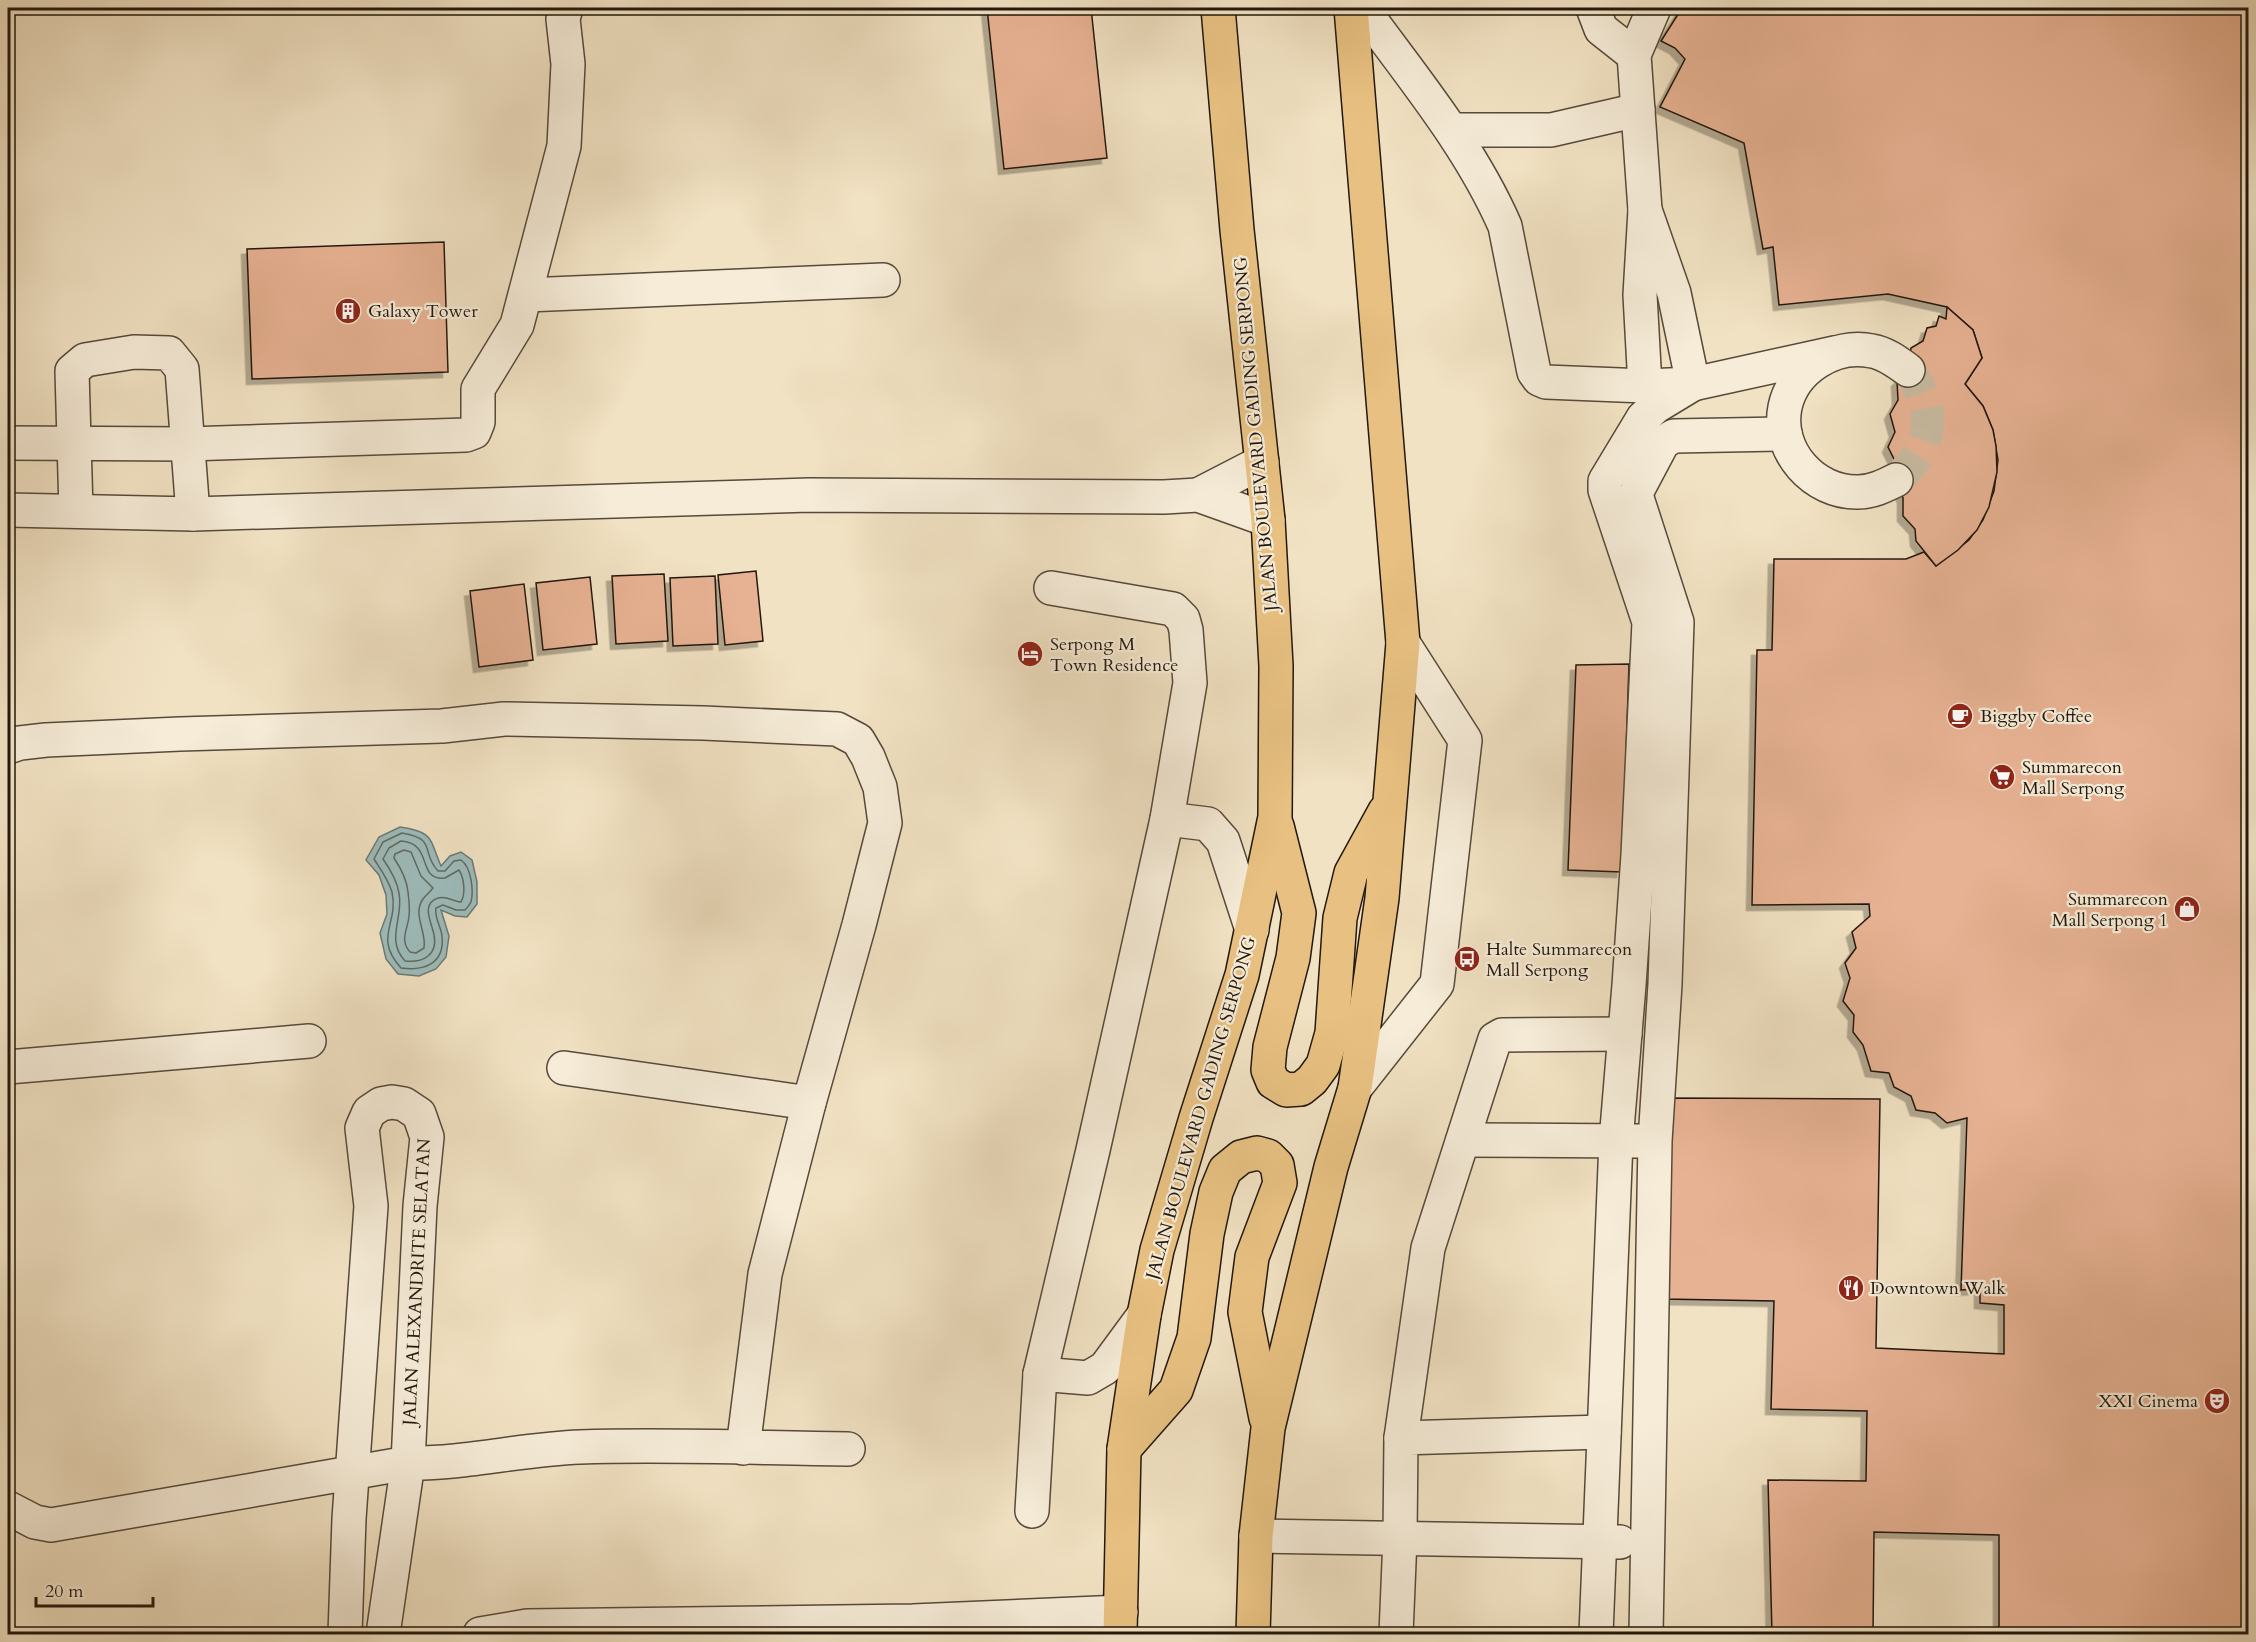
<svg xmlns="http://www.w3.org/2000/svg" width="2256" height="1642" viewBox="0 0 2256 1642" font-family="Cardo,serif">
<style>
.water{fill:#9dbcbb;stroke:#6c7a75;stroke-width:1.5}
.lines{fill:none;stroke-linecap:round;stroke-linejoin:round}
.shore{stroke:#606a64;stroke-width:1.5}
.building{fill:#e7b293;stroke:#22180d;stroke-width:1.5;filter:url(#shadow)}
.minor-tunnel{stroke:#c8ba9f;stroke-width:33;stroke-dasharray:33 16;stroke-linecap:butt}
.minor-casing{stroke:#564a3a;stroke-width:36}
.major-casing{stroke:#22180d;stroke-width:36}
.minor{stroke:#f6ecd8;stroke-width:33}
.major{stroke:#e8c182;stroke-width:33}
.labels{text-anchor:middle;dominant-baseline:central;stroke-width:4.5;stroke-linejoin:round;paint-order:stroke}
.poi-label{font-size:18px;fill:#22180d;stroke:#f6ecd8;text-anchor:start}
.street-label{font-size:18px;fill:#22180d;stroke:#f6ecd8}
</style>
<defs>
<filter id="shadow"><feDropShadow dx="-5.5" dy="5.5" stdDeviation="0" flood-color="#0004"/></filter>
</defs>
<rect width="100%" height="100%" fill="#f1e2c3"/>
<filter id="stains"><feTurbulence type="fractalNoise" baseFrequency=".00333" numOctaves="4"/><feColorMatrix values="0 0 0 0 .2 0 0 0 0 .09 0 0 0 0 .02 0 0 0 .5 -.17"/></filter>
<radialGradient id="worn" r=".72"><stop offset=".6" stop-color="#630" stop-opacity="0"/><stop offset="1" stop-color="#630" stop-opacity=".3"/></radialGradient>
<path class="water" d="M400 827C434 832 429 838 441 866L450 856 461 852 472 860 477 882V904L467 917 455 916 441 910 449 936 446 957 436 969 419 976 398 974 386 959 380 933 387 914 386 895 379 875 366 860 379 837Z"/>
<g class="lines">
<g class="shore">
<path d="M402 833C438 839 420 852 438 871H445L454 861 461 860C471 867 474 890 471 902 470 904 466 909 465 910H456L443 905 436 908C434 918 441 926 442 936 445 964 424 971 401 968 373 937 399 924 392 892 388 879 381 870 374 859L383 842Z"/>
<path d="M401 841C434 843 416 881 445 878L459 870C464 878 466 893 461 902 454 902 446 895 438 898 420 904 432 923 434 935 438 955 423 963 405 961 385 939 404 918 399 893 397 880 390 869 383 859L389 848Z"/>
<path d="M404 850 411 852 421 876 433 888C430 892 426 895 423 899 412 914 427 932 424 948L416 953 410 952C399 940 408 929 409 916 410 909 409 900 408 892 407 881 400 867 394 858L395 854Z"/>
</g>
</g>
<g class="building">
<path d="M987 8H1091L1107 158 1004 169Z"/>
<path d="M1682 8H2248V1634H1999V1535L1874 1532 1873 1634H1772L1768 1480 1866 1481 1867 1411 1771 1409 1774 1301 1663 1299 1665 1098 1880 1099 1876 1348 2004 1354V1305L1980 1303V1289L1961 1290 1967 1118 1947 1123 1935 1113 1916 1110 1911 1096 1894 1087 1889 1073 1871 1071 1863 1045 1853 1032 1854 1015 1843 1001 1850 978 1845 963 1856 948 1852 932 1870 916 1869 904 1752 905 1757 650H1772L1774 559H1906L1924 552 1936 566 1969 540 1983 520 1994 491 1998 460 1993 430 1983 406 1965 384 1982 358 1973 330 1947 307 1888 294 1779 305 1773 247 1763 249 1744 143 1660 107 1685 59 1675 48 1661 41Z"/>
<path d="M444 242 448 372 252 379 247 249Z"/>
<path d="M1947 307 1973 330 1982 358 1965 384 1983 406 1993 430 1996 446 1997 472 1989 507 1977 530 1958 550 1936 566 1916 541 1915 529 1903 516V498L1896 480V463L1888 447 1895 432 1890 414 1898 400 1897 381 1908 370 1911 348 1923 341 1927 328 1936 326 1939 316 1946 319Z"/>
<path d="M756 571 763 641 725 645 718 575Z"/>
<path d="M664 574 668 641 616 644 612 576Z"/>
<path d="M715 576 718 644 673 646 670 578Z"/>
<path d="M590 577 597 644 543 650 536 583Z"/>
<path d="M524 584 533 660 479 667 470 591Z"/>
<path d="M1629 664 1622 872 1568 870 1576 665Z"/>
</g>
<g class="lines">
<path class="minor-tunnel" d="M1896 480C1934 446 1938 411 1908 370"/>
<g class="minor-casing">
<g id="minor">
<path d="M1362 8C1413 78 1470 146 1505 226L1534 372 1539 379 1546 382 1645 386 1693 384 1834 353"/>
<path d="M1593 8 1601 29 1634 55"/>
<path d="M1452 130H1551L1638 110"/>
<path d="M526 295 883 280"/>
<path d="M1645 386 1640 295 1645 210 1634 55 1654 8"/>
<path d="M8 443 188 444 466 435 474 432 478 422V389L517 325 564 146 568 64 563 19 566 8"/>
<path d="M1896 480C1884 486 1872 492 1858 492 1814 493 1776 451 1785 407 1793 369 1834 343 1872 351 1885 353 1897 362 1908 370"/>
<path d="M1198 495 1262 462"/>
<path d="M8 510 193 514 809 495 1164 497 1198 495 1268 520"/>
<path d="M76 511 72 371 85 360 134 352 169 353 182 369 193 514"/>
<path d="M8 747 20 743 46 740 180 734 442 726 504 719 703 723 837 729 858 740 868 757 880 787 885 823 859 925 809 1103 765 1274 743 1448"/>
<path d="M1167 819 1208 824 1223 841 1252 930"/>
<path d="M8 1067 309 1041"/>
<path d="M564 1068 809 1103"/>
<path d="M1355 1088 1437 984 1465 740 1403 643"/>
<path d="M1463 1140 1638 1141"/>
<path d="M1040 1374 1088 1378 1105 1368 1144 1315"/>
<path d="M1401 1438 1428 1248 1495 1039 1502 1035 1625 1034"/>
<path d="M8 1508 35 1522 51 1525 408 1463C465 1464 522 1449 580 1447 669 1444 759 1448 848 1449"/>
<path d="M1032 1511 1040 1374 1093 1150 1167 819 1190 683 1186 630 1183 619 1173 609 1051 588"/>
<path d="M1256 1536 1620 1542"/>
<path d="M345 1634 349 1519 371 1206 362 1128 369 1112 381 1104 392 1102 404 1104 419 1114 427 1137 420 1206 408 1463 383 1634"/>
<path d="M480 1634 527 1626 913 1621 1121 1612"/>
<path d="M1396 1634 1400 1538 1401 1438 1604 1432"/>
<path d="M1596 1634 1616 1141 1629 985 1638 855 1649 622 1605 490V481L1643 418 1655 407 1693 384 1674 293 1645 210"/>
<path d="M1646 1634 1655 1141 1665 984 1677 622 1637 498V491L1663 442 1674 436 1785 434"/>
</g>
</g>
<g class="major-casing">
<g id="major">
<path d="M1277 826 1299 913 1293 958 1270 1047 1268 1070 1273 1082 1286 1090 1301 1089 1312 1080 1323 1065 1332 1033 1340 918 1351 873 1385 811"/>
<path d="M1124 1449 1176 1390 1194 1338 1207 1234 1216 1192 1225 1170 1241 1157 1257 1153 1268 1156 1277 1165 1280 1183 1252 1257 1245 1312 1266 1418"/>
<path d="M1120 1634 1124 1449 1144 1315 1157 1250 1196 1118 1242 975 1275 817 1276 666 1268 520 1237 230 1218 8"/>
<path d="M1253 1634 1256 1536 1268 1428 1331 1167 1355 1088 1382 898 1403 643 1351 8"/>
</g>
</g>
<use href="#minor" class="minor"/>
<use href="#major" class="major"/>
</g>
<defs>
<g id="building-disc" transform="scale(1.35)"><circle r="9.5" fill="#8f2418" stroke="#f6ecd8"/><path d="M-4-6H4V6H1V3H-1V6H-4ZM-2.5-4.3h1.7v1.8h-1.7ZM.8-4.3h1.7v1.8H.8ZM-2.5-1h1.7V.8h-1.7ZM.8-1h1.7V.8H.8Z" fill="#fff"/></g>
<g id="hotel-disc" transform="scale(1.35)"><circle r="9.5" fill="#8f2418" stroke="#f6ecd8"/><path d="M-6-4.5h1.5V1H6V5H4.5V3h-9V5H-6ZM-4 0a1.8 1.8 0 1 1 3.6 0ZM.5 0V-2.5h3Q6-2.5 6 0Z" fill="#fff"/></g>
<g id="cafe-disc" transform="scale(1.35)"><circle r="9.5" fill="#8f2418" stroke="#f6ecd8"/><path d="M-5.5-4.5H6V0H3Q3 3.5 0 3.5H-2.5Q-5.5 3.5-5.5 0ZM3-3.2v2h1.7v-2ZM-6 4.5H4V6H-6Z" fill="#fff"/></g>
<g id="supermarket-disc" transform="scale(1.35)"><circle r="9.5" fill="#8f2418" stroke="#f6ecd8"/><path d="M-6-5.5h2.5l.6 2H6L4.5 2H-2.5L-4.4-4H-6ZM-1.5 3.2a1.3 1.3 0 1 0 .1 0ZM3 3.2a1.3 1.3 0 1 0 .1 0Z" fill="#fff"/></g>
<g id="shop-disc" transform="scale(1.35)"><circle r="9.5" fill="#8f2418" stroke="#f6ecd8"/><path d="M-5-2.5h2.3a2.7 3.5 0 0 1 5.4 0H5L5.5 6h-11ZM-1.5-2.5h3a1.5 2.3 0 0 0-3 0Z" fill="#fff"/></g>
<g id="bus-disc" transform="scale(1.35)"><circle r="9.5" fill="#8f2418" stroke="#f6ecd8"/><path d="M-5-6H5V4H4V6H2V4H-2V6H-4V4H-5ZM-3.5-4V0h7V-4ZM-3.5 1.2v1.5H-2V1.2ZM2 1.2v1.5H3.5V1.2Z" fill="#fff"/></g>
<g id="restaurant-disc" transform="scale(1.35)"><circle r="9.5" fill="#8f2418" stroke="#f6ecd8"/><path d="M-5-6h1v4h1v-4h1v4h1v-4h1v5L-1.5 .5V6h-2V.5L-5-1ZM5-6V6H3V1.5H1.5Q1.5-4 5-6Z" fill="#fff"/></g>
<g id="theatre-disc" transform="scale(1.35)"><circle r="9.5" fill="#8f2418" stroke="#f6ecd8"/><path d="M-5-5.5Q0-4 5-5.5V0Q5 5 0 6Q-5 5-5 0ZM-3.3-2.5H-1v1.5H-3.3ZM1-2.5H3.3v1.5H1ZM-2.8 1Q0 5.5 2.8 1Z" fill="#fff"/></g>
</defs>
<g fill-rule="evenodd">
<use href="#building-disc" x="348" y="311"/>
<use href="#hotel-disc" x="1030" y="654"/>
<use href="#cafe-disc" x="1960" y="716"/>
<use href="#supermarket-disc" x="2002" y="777"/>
<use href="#shop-disc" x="2187" y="909"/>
<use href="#bus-disc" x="1467" y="959"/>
<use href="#restaurant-disc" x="1851" y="1288"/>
<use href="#theatre-disc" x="2217" y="1401"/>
</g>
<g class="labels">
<g class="poi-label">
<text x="368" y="311">Galaxy Tower</text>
<text x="1050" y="644">Serpong M<tspan x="1050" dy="21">Town Residence</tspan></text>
<text x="1980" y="716">Biggby Coffee</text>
<text x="2022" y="767">Summarecon<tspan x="2022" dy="21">Mall Serpong</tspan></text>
<text x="2168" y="899" text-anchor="end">Summarecon<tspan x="2168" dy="21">Mall Serpong 1</tspan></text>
<text x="1486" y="949">Halte Summarecon<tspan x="1486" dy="21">Mall Serpong</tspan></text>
<text x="1870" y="1288">Downtown Walk</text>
<text x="2198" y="1401" text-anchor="end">XXI Cinema</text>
</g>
<g class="street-label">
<text transform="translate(1256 434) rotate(-95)">JALAN BOULEVARD GADING SERPONG</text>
<text transform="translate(1201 1108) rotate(-74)">JALAN BOULEVARD GADING SERPONG</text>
<text transform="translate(417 1282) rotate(-87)">JALAN ALEXANDRITE SELATAN</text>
</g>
</g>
<rect width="2256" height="1642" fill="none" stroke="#f1e2c3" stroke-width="30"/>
<rect x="9" y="9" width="2238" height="1624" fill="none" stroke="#22180d" stroke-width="3"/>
<rect x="15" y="15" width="2226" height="1612" fill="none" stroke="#22180d" stroke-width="1.5"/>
<path d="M36 1597v9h117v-9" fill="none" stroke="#22180d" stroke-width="3"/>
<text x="45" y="1597" font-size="18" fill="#22180d" stroke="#f6ecd8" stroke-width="4.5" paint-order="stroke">20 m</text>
<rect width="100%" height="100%" filter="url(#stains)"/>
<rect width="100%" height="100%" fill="url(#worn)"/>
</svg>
